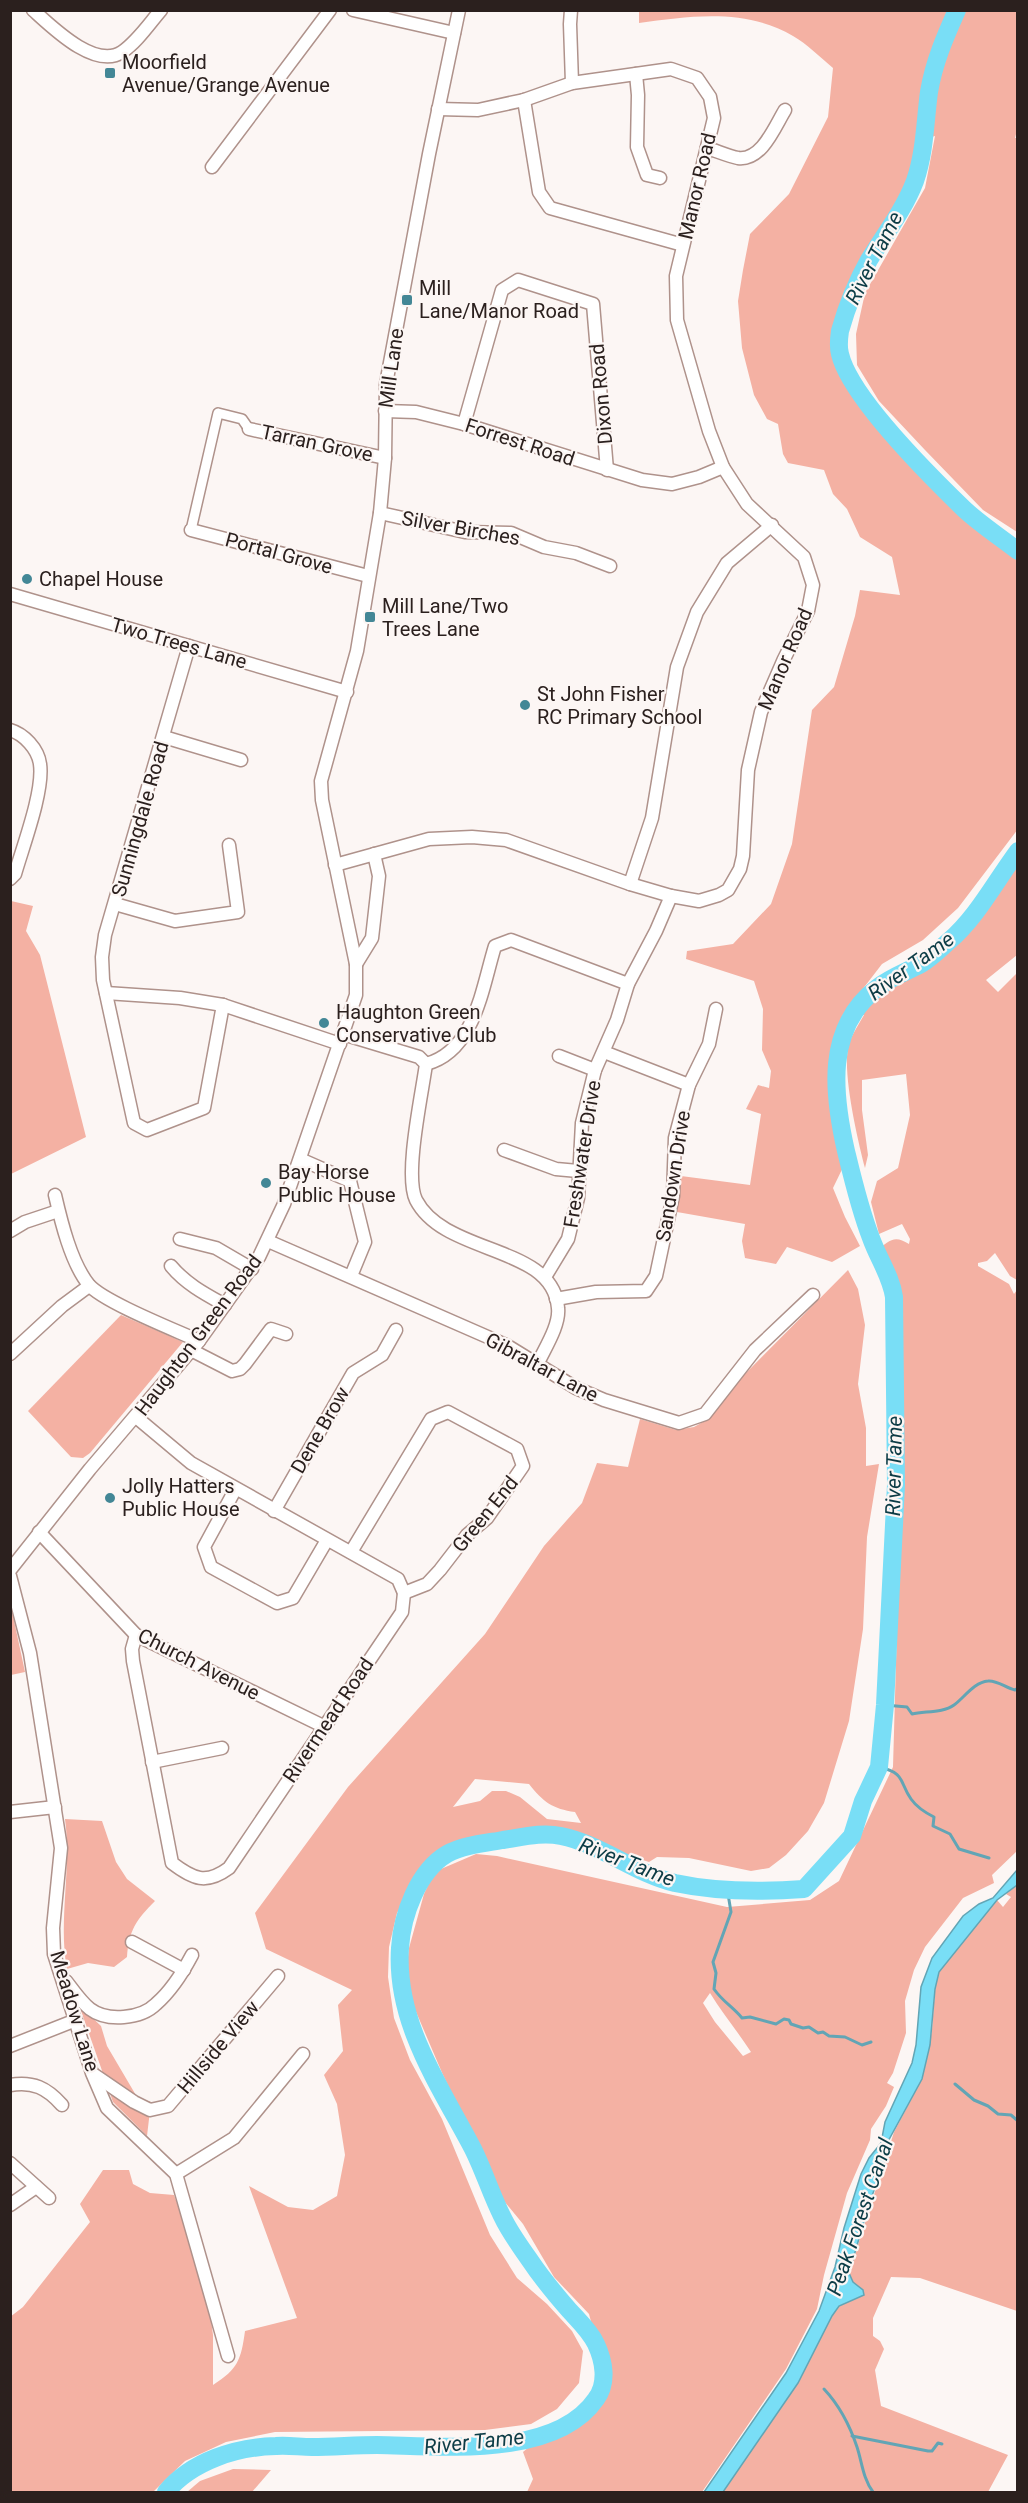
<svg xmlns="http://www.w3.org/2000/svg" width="1028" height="2503" viewBox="0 0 1028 2503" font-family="Roboto,sans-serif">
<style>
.green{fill:#f4b1a3;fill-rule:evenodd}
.water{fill:#79def6;stroke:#62a5b5;stroke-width:1.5}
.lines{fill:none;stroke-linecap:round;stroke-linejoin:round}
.stream{stroke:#62a5b5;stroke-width:3}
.river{stroke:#79def6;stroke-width:18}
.pedestrian-casing{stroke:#af928b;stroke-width:12}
.minor-casing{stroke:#af928b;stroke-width:15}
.pedestrian{stroke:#fff;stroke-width:9}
.minor{stroke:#fff;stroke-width:12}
.poi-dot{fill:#438796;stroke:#fcf6f4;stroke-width:2}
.labels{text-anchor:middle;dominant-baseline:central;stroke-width:4.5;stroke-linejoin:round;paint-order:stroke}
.poi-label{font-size:20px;fill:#2b201e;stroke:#fcf6f4;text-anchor:start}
.street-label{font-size:20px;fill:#2b201e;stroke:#fcf6f4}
.water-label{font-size:21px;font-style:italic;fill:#0c3c46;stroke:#fcf6f4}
</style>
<rect width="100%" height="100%" fill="#fcf6f4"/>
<g class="green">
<path d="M639 11H1017L1018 126 1015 138H1018L1017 532 983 510 925 450 879 401 857 365 856 334 865 293 925 188 935 136 925 139C920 162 915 183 904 204 885 241 831 309 839 352 842 370 855 387 865 401L965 509 998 536 993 540 1017 560 1018 829 958 908 923 940 882 964 842 1016 848 1021 837 1054 835 1078 848 1157 833 1188 845 1217 860 1246 832 1262 787 1247 776 1264 745 1258 742 1241 745 1224 677 1212 681 1176 750 1185 761 1114 746 1109 758 1085 769 1088 771 1071 762 1050 763 1009 754 981 686 959 687 951 733 944 771 904 792 844 812 710 834 687 855 616 860 590 900 595 892 557 860 537 847 509 833 494 824 470 788 463 783 454 778 424 767 419 754 395 742 348 738 301 743 270 750 234 789 194 828 117 833 68C820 57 807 44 793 36 745 8 691 16 639 23Z"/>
<path d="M1017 851V955L986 980 998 992 1017 973V1280L1010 1276 995 1253 987 1261 978 1263V1266L1009 1284 1014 1294 1017 1290V1851L992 1875 994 1883 963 1898 925 1947 914 1970 905 2001 906 2033 893 2073 887 2083 894 2087 886 2106 871 2129 870 2140 847 2193 824 2275 817 2309 786 2369 702 2492H527L533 2479 523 2452C529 2447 535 2441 541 2438 550 2433 559 2432 567 2427 606 2405 614 2371 588 2334L593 2329 589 2314 554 2277 523 2224 504 2201 443 2075 411 2000 406 1973 409 1948 424 1894 431 1879 441 1869 476 1854 497 1856 727 1907 810 1900 839 1881 893 1767 903 1417 896 1418 894 1297 892 1283 876 1251C889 1241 894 1234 909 1244L910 1239 902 1224 879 1234 871 1202 877 1181 898 1168 910 1115 906 1074 862 1080V1110L868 1155 865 1168C858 1141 841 1069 849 1044 852 1034 859 1024 864 1015L854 1013C878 979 917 969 948 942 977 917 995 882 1017 851ZM710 1993C723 2014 738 2032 751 2052L743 2056 715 2022 703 2003Z"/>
<path d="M11 901 33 906 26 931 40 955 86 1137 11 1174Z"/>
<path d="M848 1270 858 1289 865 1325 858 1384 866 1428V1466L879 1464 867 1537 863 1629 849 1721 824 1803 808 1831 786 1855 769 1868 751 1871 689 1858 657 1857 649 1862 621 1853 586 1837 562 1831 541 1830 507 1835 444 1849 429 1860 415 1881 397 1913 389 1947 388 1977 394 2018 410 2060 442 2119 490 2235 517 2278 547 2304 572 2331 583 2351 579 2383 557 2409 531 2424 485 2430 275 2432 226 2442 185 2461 153 2492H11L10 2317 23 2307 90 2222 80 2204 103 2170H129L133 2184 150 2193 174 2195 183 2219 211 2320 213 2335V2385C238 2369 241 2360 245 2331L297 2318 249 2186 288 2207 313 2210 337 2196 345 2155 337 2104 324 2075 343 2051 338 2005 352 1990 266 1949 255 1913 348 1787 485 1634 544 1546 582 1503 597 1463 628 1467 640 1419 676 1430 694 1427 710 1418 742 1377ZM475 1779 529 1784C543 1802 553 1809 575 1812L581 1823 547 1819 520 1797 506 1791H492L480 1801 453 1807Z"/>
<path d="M121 1315 183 1342 90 1453 83 1458 71 1457 28 1411Z"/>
<path d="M10 1602 25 1672 11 1675H10Z"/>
<path d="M65 1819 102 1821 116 1862 127 1879 155 1901C136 1920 129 1930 127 1957L114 1967 88 1963 67 1969C58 1919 72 1869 65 1819Z"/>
<path d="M1017 1885V2311L920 2278 891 2277 873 2318V2336L880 2341 884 2349 875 2370 881 2406 1008 2455 988 2492H723L798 2383 832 2316 839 2306 863 2290 853 2282 849 2273 894 2132 922 2079 932 2030 935 1989 939 1972 997 1900 1003 1907 1011 1897 1006 1894Z"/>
<path d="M79 2005 101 2026 107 2046 137 2097 151 2102 147 2136 113 2102Z"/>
<path d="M233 2469 271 2470 252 2492H187L200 2481Z"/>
</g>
<path class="water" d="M1017 1870V1885L997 1900 939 1972 935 1989 930 2045 922 2079 885 2147 886 2158 869 2204 849 2273 853 2282 863 2290 864 2295 839 2306 832 2316 798 2383 723 2492H704L786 2373 819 2311 835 2267 844 2228 861 2174 869 2158 881 2143 885 2122 912 2063 916 2045 921 1987 932 1958 963 1916 979 1904 993 1898Z"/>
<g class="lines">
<g class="stream">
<path d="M885 1705 907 1707 912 1714C925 1711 943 1713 954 1705 964 1698 974 1682 988 1681 997 1680 1006 1688 1015 1690L1018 1688"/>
<path d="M879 1767C906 1773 899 1782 911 1799 916 1806 926 1813 934 1817L933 1826 950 1834 959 1849 989 1858"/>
<path d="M727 1888 731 1912 713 1962 716 1973 714 1989C722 2001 733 2007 742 2018L750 2017 776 2024 784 2019 789 2020 791 2024 803 2028 809 2027 818 2033 823 2032 829 2036 845 2037 862 2045 871 2042"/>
<path d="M955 2084 974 2100 988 2106 998 2114 1011 2115 1018 2121"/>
<path d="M824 2389C839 2405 850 2426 857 2447 862 2462 863 2479 873 2492"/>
<path d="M852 2436 928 2451H932L938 2443 942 2444"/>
</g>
<g class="river">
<path d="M957 10C945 37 934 62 929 92 925 122 925 152 915 181 904 210 885 234 869 260 856 283 847 306 840 331 839 338 838 347 840 354 850 397 931 477 964 509 980 524 1000 537 1018 551"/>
<path d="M166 2492C192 2461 236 2447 276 2446 288 2445 300 2447 312 2447 334 2447 355 2445 377 2445 440 2446 555 2459 596 2399 608 2383 604 2361 596 2344 590 2331 579 2321 569 2310 555 2294 541 2277 529 2259 519 2245 509 2231 502 2216 491 2194 484 2171 473 2149 440 2086 395 2023 400 1948 402 1915 418 1871 447 1854 463 1845 486 1843 503 1840 523 1837 542 1832 561 1836 601 1844 634 1873 675 1883 717 1892 762 1892 804 1889L852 1836 863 1801 879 1767 885 1705 896 1485 894 1297C891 1276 878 1258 871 1238 860 1210 853 1180 846 1151 833 1094 825 1028 877 988 891 977 906 972 921 964 931 958 940 949 949 941 977 917 995 882 1018 851"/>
</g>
<g class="pedestrian-casing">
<path id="pedestrian" d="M191 530 218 413 242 419 249 429"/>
</g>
<g class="minor-casing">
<g id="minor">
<path d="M33 10C52 27 95 70 122 52 137 42 149 24 161 10"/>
<path d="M353 10 454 33"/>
<path d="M571 10 570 24 572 83"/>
<path d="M636 74 638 95 637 147 647 175 660 178"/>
<path d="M524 100 539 192 550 208 683 245"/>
<path d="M707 148C717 151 728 156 738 158 762 161 775 126 785 110"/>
<path d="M212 167 330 10"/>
<path d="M385 411 416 412 464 424 642 480 672 484 699 477 723 467"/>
<path d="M464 424 502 290 518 280 593 304 607 470"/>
<path d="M249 429 385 458"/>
<path d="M380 513 465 532 511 533 544 547 576 553 610 566"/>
<path d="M191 530 368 576"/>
<path d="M10 594 347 692"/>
<path d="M189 646 105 935 102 957 103 980 134 1123 147 1130 204 1108 223 1005"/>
<path d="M10 730C24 734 38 749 40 764 44 791 23 846 15 874L10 879"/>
<path d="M164 737 241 760"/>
<path d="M335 865 429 839 472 837 506 840 630 884 671 896 699 901 719 895 728 890 740 869 743 856 748 770 761 712 784 659 808 611 813 585 804 557 747 504 723 467 709 431 677 320 676 276 714 118 710 97 697 78 671 69 572 83 524 100 478 110 438 109"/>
<path d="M630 884 652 818 677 667 697 612 727 563 772 525"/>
<path d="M115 904 175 921 238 912 229 845"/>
<path d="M356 964 372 938 379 876 374 854"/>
<path d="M106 993 180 998 223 1005 340 1044"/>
<path d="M343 1034 419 1057 426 1064C422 1094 404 1175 416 1200 445 1256 553 1244 558 1308 560 1325 545 1348 538 1363"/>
<path d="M604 1052 689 1085"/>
<path d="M559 1056 595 1070"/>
<path d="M426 1064C475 1051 482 988 495 946L511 940 628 984"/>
<path d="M504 1150 556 1169 578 1171"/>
<path d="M300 1159 350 1181 365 1242 351 1276"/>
<path d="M55 1195C61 1221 71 1263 89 1285 104 1302 175 1330 199 1341"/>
<path d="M10 1231 25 1222 58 1211"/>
<path d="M180 1239 216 1248 252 1269"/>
<path d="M268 1241 506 1345 576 1388 604 1400 679 1423 705 1414 755 1350 813 1295"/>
<path d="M171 1266C186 1284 205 1294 225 1305"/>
<path d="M545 1277 568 1239 578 1198 582 1123 595 1070 617 1020 628 984 656 931 671 896"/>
<path d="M556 1299 596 1292 646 1291 656 1276 673 1196 675 1138 689 1085 709 1044 716 1009"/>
<path d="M191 1350 232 1371 240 1369 245 1364 271 1329 286 1334"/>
<path d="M10 1354 62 1306 89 1286"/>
<path d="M136 1417 191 1463 398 1579 404 1593 402 1612 229 1868C206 1885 193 1879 172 1863L133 1661 132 1649 136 1635"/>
<path d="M235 1490 204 1547 211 1567 277 1603 293 1598 327 1540"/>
<path d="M274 1511 353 1373 382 1355 396 1330"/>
<path d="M39 1532 136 1635 323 1726"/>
<path d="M351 1552 431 1419 448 1412 517 1449 523 1466 487 1518 467 1535 440 1570 427 1584 404 1593"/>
<path d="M10 1570 90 1469 199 1341 259 1257 284 1204 356 995V964L322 800 321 781 357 651 380 513 385 458 386 384 429 154 459 10"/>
<path d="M10 1576 30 1653 61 1848 53 1928 54 1954 92 2073 107 2108 176 2174 228 2356"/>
<path d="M152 1762 222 1748"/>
<path d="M10 1812 55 1807"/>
<path d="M132 1942 184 1970"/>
<path d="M66 1981C73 1990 81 2002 90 2009 107 2022 141 2019 156 2004 171 1991 183 1972 192 1955"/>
<path d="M10 2046 76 2020"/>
<path d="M93 2074 134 2102 150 2110 168 2106 278 1976"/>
<path d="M10 2085C33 2081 47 2088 62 2105"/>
<path d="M10 2163 49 2198"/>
<path d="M176 2174 234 2138 303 2054"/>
<path d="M10 2205 36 2187"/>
</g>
</g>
<use href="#pedestrian" class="pedestrian"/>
<use href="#minor" class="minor"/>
</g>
<g class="poi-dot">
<rect x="104" y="67" width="12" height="12" rx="3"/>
<rect x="401" y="294" width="12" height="12" rx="3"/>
<circle cx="27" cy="579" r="6"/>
<rect x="364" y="611" width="12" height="12" rx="3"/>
<circle cx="525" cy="705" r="6"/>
<circle cx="324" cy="1023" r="6"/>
<circle cx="266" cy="1183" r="6"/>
<circle cx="110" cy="1498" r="6"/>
</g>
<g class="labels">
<g class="poi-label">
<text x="122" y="62">Moorfield<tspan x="122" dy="23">Avenue/Grange Avenue</tspan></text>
<text x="419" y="288">Mill<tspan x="419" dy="23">Lane/Manor Road</tspan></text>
<text x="39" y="579">Chapel House</text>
<text x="382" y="606">Mill Lane/Two<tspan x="382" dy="23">Trees Lane</tspan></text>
<text x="537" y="694">St John Fisher<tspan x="537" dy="23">RC Primary School</tspan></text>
<text x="336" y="1012">Haughton Green<tspan x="336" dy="23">Conservative Club</tspan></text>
<text x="278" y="1172">Bay Horse<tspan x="278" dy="23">Public House</tspan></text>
<text x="122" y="1486">Jolly Hatters<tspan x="122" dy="23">Public House</tspan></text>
</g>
<g class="street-label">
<text transform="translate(697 186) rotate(-77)">Manor Road</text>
<text transform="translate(391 368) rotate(-82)">Mill Lane</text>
<text transform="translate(601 394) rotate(-95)">Dixon Road</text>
<text transform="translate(520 442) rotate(18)">Forrest Road</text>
<text transform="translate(317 443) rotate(12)">Tarran Grove</text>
<text transform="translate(461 528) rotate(10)">Silver Birches</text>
<text transform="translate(279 553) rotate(15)">Portal Grove</text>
<text transform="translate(179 643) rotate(16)">Two Trees Lane</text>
<text transform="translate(785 659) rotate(-67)">Manor Road</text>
<text transform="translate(140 819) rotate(-74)">Sunningdale Road</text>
<text transform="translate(582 1154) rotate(-81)">Freshwater Drive</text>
<text transform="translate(673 1176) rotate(-81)">Sandown Drive</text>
<text transform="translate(198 1335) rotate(-53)">Haughton Green Road</text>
<text transform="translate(542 1367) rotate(28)">Gibraltar Lane</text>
<text transform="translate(320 1430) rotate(-60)">Dene Brow</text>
<text transform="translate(485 1514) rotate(-51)">Green End</text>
<text transform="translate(199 1664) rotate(27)">Church Avenue</text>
<text transform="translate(328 1720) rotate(-56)">Rivermead Road</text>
<text transform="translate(75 2011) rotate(73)">Meadow Lane</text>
<text transform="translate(218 2047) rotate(-50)">Hillside View</text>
</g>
<g class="water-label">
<text transform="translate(874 258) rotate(-63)">River Tame</text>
<text transform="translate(911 966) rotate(-36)">River Tame</text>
<text transform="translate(894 1466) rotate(-89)">River Tame</text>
<text transform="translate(627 1862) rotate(21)">River Tame</text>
<text transform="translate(860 2217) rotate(-71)">Peak Forest Canal</text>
<text transform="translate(474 2442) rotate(-6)">River Tame</text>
</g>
</g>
<rect width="1028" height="2503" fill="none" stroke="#2b201e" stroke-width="24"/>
</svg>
